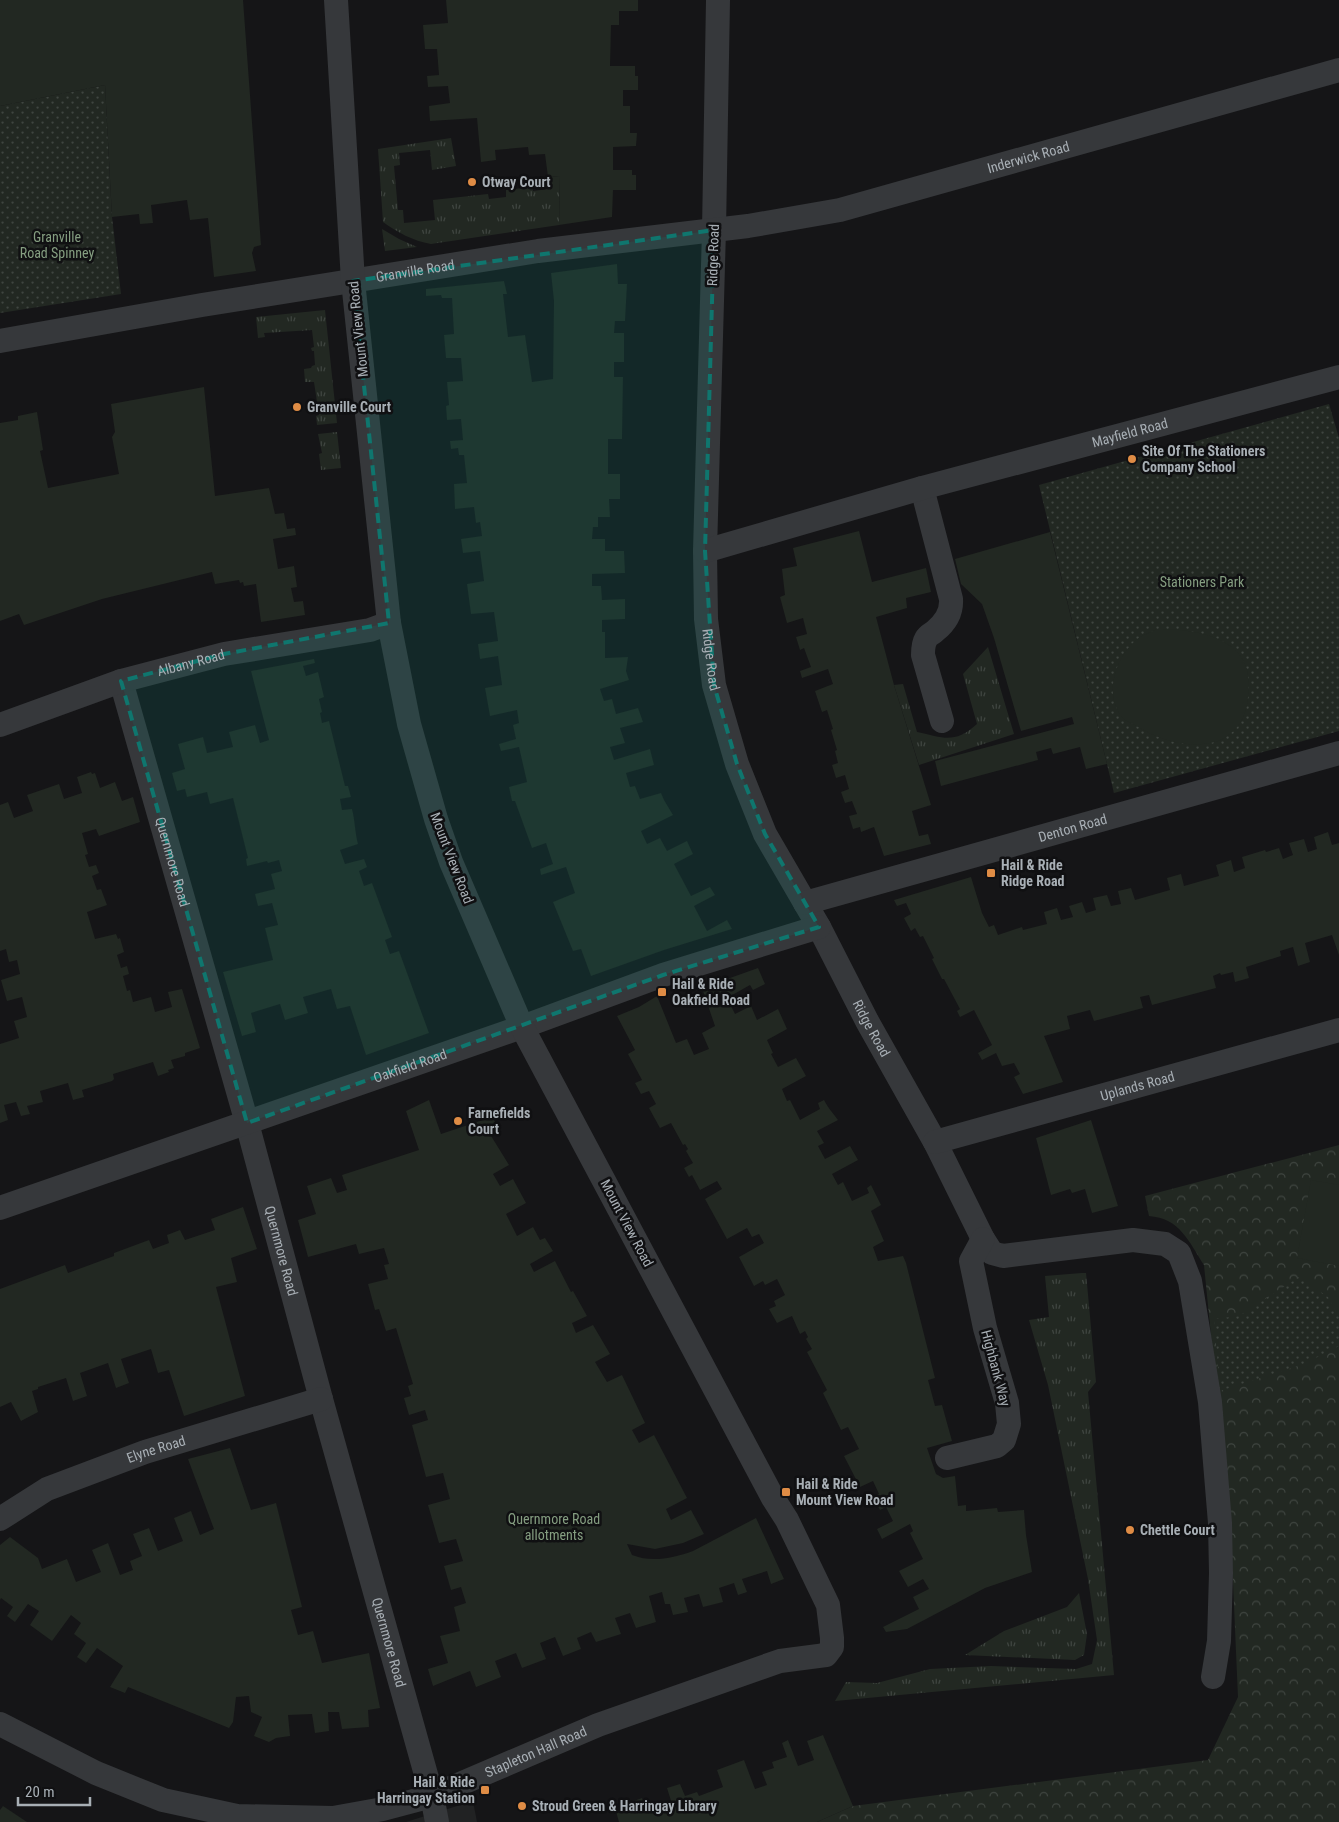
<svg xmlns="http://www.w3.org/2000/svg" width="1339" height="1822" viewBox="0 0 1339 1822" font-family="'Roboto Condensed',sans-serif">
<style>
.built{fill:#212223}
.grass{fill:url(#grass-tufts)}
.forest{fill:url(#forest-crowns)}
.park{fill:url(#park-dots)}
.garden{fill:#222822}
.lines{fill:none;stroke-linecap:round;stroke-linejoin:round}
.minor{stroke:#36383b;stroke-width:24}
.marked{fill:#0f766e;fill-opacity:0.2;stroke:#0f766e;stroke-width:4;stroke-dasharray:10 6;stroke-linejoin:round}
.poi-dot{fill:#df8c45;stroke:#101012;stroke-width:2}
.labels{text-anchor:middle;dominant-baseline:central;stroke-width:5;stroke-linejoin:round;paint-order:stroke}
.street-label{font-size:14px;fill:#a8afb5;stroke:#101012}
.poi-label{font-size:14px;font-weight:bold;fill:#a8afb5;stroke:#101012;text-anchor:start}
.park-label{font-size:14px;fill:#859e81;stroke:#101012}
</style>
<defs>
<pattern id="grass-tufts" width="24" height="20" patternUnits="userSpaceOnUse" patternTransform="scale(1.25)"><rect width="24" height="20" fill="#222822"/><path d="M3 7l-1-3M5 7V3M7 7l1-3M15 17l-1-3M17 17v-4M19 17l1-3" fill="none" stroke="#3f4540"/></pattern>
<pattern id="forest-crowns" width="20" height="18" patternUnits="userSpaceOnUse" patternTransform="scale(1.25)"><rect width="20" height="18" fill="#222822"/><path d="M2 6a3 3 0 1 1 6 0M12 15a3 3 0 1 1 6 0" fill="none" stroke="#3f4540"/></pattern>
<pattern id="park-dots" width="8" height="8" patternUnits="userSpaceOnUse" patternTransform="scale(1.25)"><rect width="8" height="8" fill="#222822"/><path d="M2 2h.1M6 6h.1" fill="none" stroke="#3f4540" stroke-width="1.8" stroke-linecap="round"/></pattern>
</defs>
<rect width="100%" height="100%" fill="#151517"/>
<path class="built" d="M473 1801 477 1822H406Z"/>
<g class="grass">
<path d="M451 138 456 166 432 170 430 150 399 153 400 165 394 166 398 210H403L404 223 435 220 433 200 488 194 489 199 506 197V190L532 187 533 191 549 189 548 177 560 176 559 225 431 244C413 241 397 232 383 222L378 149Z"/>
<path d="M382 229 399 239 417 247 385 251Z"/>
<path d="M325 310 337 423 317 425 316 416 319 415 314 382H305L304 369 311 368 312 366 315 365 314 351H312L311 348 314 347 312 330 264 333 265 337 258 338 256 317Z"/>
<path d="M337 432 341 468 321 470 319 454 322 453 318 434Z"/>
<path d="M988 647 1014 734 919 765 894 685 903 684 917 732C944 738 955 744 977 724L963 674Z"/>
<path d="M1082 1273H1086L1096 1382 1088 1392 1114 1675 835 1701 846 1682 877 1683 930 1669 991 1666 1076 1669 1092 1664 1097 1640 1088 1579 1048 1385 1029 1320 1049 1317 1045 1276Z"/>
<path d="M1079 1593 1087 1634 1084 1655 1075 1660 965 1655 1004 1631 1067 1607Z"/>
</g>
<path class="forest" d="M1339 1145V1822H817L853 1806 1208 1760 1238 1697 1231 1536 1204 1265C1189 1242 1180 1218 1149 1216L1145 1196Z"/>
<g class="park">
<path d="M105 85 112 217 121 294 0 313V106Z"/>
<path d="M1329 404 1339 438V731L1114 793 1039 485Z"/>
<path d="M1299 1277 1328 1297 1339 1317V1346L1304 1364 1220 1391 1214 1319 1239 1316Z"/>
</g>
<g class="garden">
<path d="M0 0H243L261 245 254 247 252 253 256 271 214 277 208 218 190 220 187 200 151 205 153 223 140 224 139 214 112 217 105 85 0 106Z"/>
<path d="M446 0H638V11H619V25H611L610 66H635V76H638V90H623V106H630V133H637L636 146 613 147V170H632V175H636V190H613L612 217 559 225 560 176 548 177 545 154 529 155 528 147 495 150 496 160 481 162 477 118 430 121 429 106 450 103 448 86 428 87 427 76 439 75 437 49H425L423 25 448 23Z"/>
<path d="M617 264 618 284H627L625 321H615L614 333H624V362H614V377H623L622 439H608V474H620V499H609L610 517H598V527H593L592 539H605V551H624L625 573 592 574V586H601L602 600 625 599V619L602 620V632H605V658L628 657 626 671 629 680 600 689 604 701 612 699 616 714 638 708 643 722 620 728 625 743 610 747 614 760 650 749 654 765 626 773 630 787 635 786 640 799 661 793 664 800 673 815 641 831 647 844 660 838 667 851 687 841 693 854 674 864 691 896 710 887 715 895 694 906 707 931 727 920 732 929 664 950 591 976 581 949 573 951 553 902 575 893 566 867 541 875 540 869 553 864 546 843 532 848 515 801H512L509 787 527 782 519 747 501 751 499 744 516 739 513 725 519 723 517 710 490 716 485 688 502 685 498 656 480 659 478 644 498 641 494 612 471 614 467 584 484 581 480 551 463 553 461 539 482 536 480 522 476 523 474 507 455 509 454 484 467 483 464 455H459L458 448 451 449 450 441 463 440 461 419 447 420 446 406 449 405 447 382 463 381 461 358H446L444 335 454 334 452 298H442L441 295 426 296V289L504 281 507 294H503L508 337 525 335 532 382 553 379 554 301 551 273Z"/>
<path d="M204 387 215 496 269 488 275 514 284 513 287 529 295 528 296 535 273 539 278 569 294 566 297 587 291 588 294 602 303 601 305 615 261 622 256 584 244 586 243 582 240 583 239 580 215 584 212 572 102 599 24 625 19 614 0 621V423L18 420V416L37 412 43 450 40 451 48 488 119 474 112 437 115 432 111 404Z"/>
<path d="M859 531 872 582 926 568 931 592 906 598 907 608 876 617 894 685 931 805 912 811 919 836 928 834 931 844 884 856 874 827 861 832 860 827 853 829 849 816 857 814 852 801 845 803 841 792 849 789 845 775 836 778 832 765 838 763 835 751 837 750 831 730 833 729 827 710 822 712 815 691 833 684 828 669 802 678 800 671 811 667 804 648 800 650 796 637 807 634 803 618 787 623 780 597 785 595 782 569 797 566 793 548Z"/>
<path d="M1050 532 1107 764 1086 769 1080 747 1053 754 1051 748 1036 752 1038 760 941 786 935 761 1074 724 1072 717 1021 731 994 638 982 604 961 584 955 559Z"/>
<path d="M1157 629C1188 629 1238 634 1247 670 1249 678 1249 689 1248 697 1247 710 1242 725 1231 733 1227 736 1222 740 1218 741 1190 750 1158 740 1135 725 1131 723 1125 721 1122 717 1103 693 1116 654 1140 637 1145 634 1152 632 1157 629Z"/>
<path d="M314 659 315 663 303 666 306 676 318 672 324 697 319 699 322 712 320 713 322 723 329 721 345 786H348L351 797 340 799 342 810 352 809C355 820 355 833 358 844L340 850 345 864 364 859 367 867 359 871 364 886 372 883 392 937 385 940 390 954 399 951 429 1033 366 1055 350 1006 337 1009 331 989 303 997 308 1013 285 1020 280 1004 251 1013 256 1032 242 1036 223 972 273 960 265 928 278 925 272 903 258 906 255 894 275 889 271 874 282 871 279 860 268 863 267 861 247 866 246 859 248 858 233 798 210 804 207 792 187 797 185 789 177 791 172 773 185 769 178 744 203 737 207 753 233 747 229 732 255 725 260 743 269 740 251 671Z"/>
<path d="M91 772 92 774 95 773 100 788 115 782 122 801 133 797 140 822 99 836 96 829 82 833 88 854 85 855 89 867 96 865 99 873 92 876 97 890 101 889 107 905 87 912 95 939 116 934 118 939 120 938 124 952 117 955 121 968 127 966 129 974 123 976 127 991 130 990 133 1002 151 997 155 1012 172 1007 168 992 182 989 200 1048 185 1053V1056L171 1060 174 1068 168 1070 169 1072 158 1076 153 1062 113 1074 114 1079 112 1081 82 1090 84 1097 73 1100 68 1083 40 1091 43 1102 27 1106 30 1114 21 1116 16 1102 4 1105 8 1120 0 1123V1044L19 1038 14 1021 27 1017 22 997 7 1001 1 980 20 974 17 960 9 962 6 949 0 951V805L8 802 14 818 33 811 27 795 59 784 64 799 82 793 77 777Z"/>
<path d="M1328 832 1332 845 1339 843V955L1332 935 1305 943 1310 962 1298 966 1293 947 1280 951 1281 956 1246 967 1249 978 1235 982 1233 972 1221 975 1220 973 1213 976 1216 988 1152 1005 1149 995 1140 997 1143 1008 1094 1021 1090 1010 1067 1016 1070 1029 1044 1036 1063 1082 1023 1094 1014 1077 1020 1074 1014 1063 1002 1066 996 1053 982 1060 978 1053 992 1045 974 1010 960 1017 957 1011 960 1009 944 979H942L932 959 934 958 923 936 920 937 915 928 911 931 904 918 911 914 906 903 897 906 894 900 971 877 982 913 989 927 994 925 998 935 1022 927 1023 930 1047 924 1044 912 1057 908 1061 920 1073 917 1069 906 1082 902 1086 913 1096 910 1093 898 1107 895 1111 906 1121 904 1118 891 1131 888 1135 900 1170 890 1167 878 1181 874 1184 886 1219 876 1216 865 1231 860 1234 872 1245 868 1242 857 1265 850 1266 852 1279 848 1283 859 1293 855 1289 843 1304 839 1308 852 1317 849 1314 837Z"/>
<path d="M758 968 765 984 753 990 750 985 727 998 735 1014 751 1006 757 1020 778 1009 787 1029 767 1040 773 1053 771 1054 778 1067 796 1058 806 1076 782 1089 787 1101 790 1100 800 1120 820 1109 818 1103 824 1100C828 1108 833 1113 838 1120L817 1131 824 1143 818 1146 825 1159 850 1146 858 1160 832 1174 838 1185 843 1182 852 1201 869 1193 867 1188 871 1185 881 1205 871 1211 884 1241 873 1247 878 1261 903 1256 906 1263 935 1378 928 1380 935 1406 942 1405 952 1441 927 1448 936 1474 943 1478 955 1476 958 1506 966 1505V1511L997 1508 998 1512 1024 1510 1026 1535 1032 1572 985 1588 907 1629 886 1632 883 1627 919 1609 913 1597 929 1589 923 1579 908 1587 899 1571 923 1559 910 1533 913 1531 910 1524 882 1539 877 1529 893 1521 886 1507 880 1510 872 1497 879 1494 873 1481 860 1487 844 1456 859 1449 848 1427 841 1430 823 1393 827 1390 807 1352 812 1349 806 1339 808 1337 805 1331 800 1334 792 1316 777 1323 769 1309 776 1306 774 1301 785 1295 777 1279 765 1285 763 1281 754 1286 739 1257 764 1243 759 1234 752 1237 747 1228 727 1239 705 1199 722 1189 717 1181 700 1190 692 1175 689 1177 684 1168 693 1163 686 1151 688 1149 685 1144 683 1145 671 1123 660 1128 649 1108 656 1104 649 1091 641 1094 635 1083 642 1080 628 1054 635 1050 617 1016 639 1007 657 996 676 1043 687 1039 694 1055 709 1049 702 1033 715 1026 702 988Z"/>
<path d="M429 1100 441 1134 492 1117 497 1125 488 1131 509 1165 493 1174 500 1186 513 1179 526 1203 506 1214 517 1236 533 1227 540 1240 545 1238 553 1251 530 1264 534 1272 555 1261 571 1292 573 1291 587 1316 572 1323 576 1333 593 1325 610 1354 595 1362 607 1382 622 1375 645 1423 632 1430 639 1443 654 1435 687 1498 666 1509 671 1520 691 1510 704 1534 683 1543 655 1549 627 1544 632 1555C652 1563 673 1558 693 1551L756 1518 784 1579 771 1584 767 1571 742 1579 747 1592 738 1595 734 1583 719 1588 723 1602 703 1607 699 1594 684 1598 688 1612 673 1615 670 1604H665L662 1592 649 1596 656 1622 636 1628 630 1613 615 1618 621 1634 596 1642 591 1632 577 1638 581 1649 563 1656 555 1637 540 1643 546 1659 522 1668 516 1653 495 1661 501 1677 476 1687 470 1671 433 1686 428 1669 448 1663 440 1636 460 1631 454 1607 466 1603 461 1587 451 1590 444 1566 463 1561 456 1539 439 1543 428 1505 450 1499 443 1473 426 1477 412 1425 428 1420 425 1410 409 1415 404 1398 411 1396 408 1386 413 1384 396 1328 386 1331 379 1309 375 1310 368 1284 388 1279 384 1265 389 1264 384 1248 359 1254 356 1244 308 1257 298 1220 316 1214 307 1186 331 1178 337 1193 347 1190 342 1175 419 1150 406 1111Z"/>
<path d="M1091 1120 1118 1206 1092 1213 1085 1189 1072 1193 1070 1189 1051 1195 1036 1138Z"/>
<path d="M1311 1180 1339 1185V1266L1297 1258Z"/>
<path d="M243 1207 257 1249 231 1258 237 1282 216 1287 245 1396 184 1416 169 1370 158 1373 151 1349 121 1359 129 1383 116 1388 108 1363 80 1373 87 1396 73 1401 66 1378 38 1387V1389L32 1391 38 1412 21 1421 11 1402 0 1407V1289L65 1265 68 1273 114 1256V1253L149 1240 153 1249 169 1243 167 1235 180 1230 185 1240 215 1230 211 1219Z"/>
<path d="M230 1448 251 1510 276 1503 302 1607 291 1610 298 1635 313 1631 322 1663 369 1653 380 1708 368 1710 369 1727 342 1729 339 1712H328L329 1731 315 1733 312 1714 288 1715 290 1736 276 1738 269 1742 254 1736 262 1717 251 1712 249 1696 236 1697 233 1722 229 1728 128 1687 125 1693 110 1687 123 1666 97 1648 86 1663 77 1657 86 1643 74 1634 81 1623 71 1615 52 1641 30 1625 39 1611 28 1604 15 1622 7 1616 13 1607 1 1598 0 1600V1545L10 1537 38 1558 42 1569 67 1559 76 1582 101 1572 92 1550 108 1543 120 1575 133 1570 130 1561 142 1556 133 1534 149 1528 158 1551 183 1541 174 1518 191 1511 200 1535 214 1529 188 1459Z"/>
<path d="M823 1735 853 1806 817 1822H619L615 1808 642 1798 647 1813 672 1804 667 1788 680 1784 685 1796 697 1792 699 1796 723 1787 717 1770 744 1760 755 1789 767 1785 762 1772 774 1768 772 1762 787 1757 782 1743 788 1740 798 1766 814 1760 807 1741Z"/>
<path d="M3 1806 27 1822H0V1810Z"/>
</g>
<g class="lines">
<g class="minor">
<path id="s1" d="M718 0 714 230 705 551 706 619 714 685 737 764 765 834 819 927 867 1021 935 1142 983 1239 992 1253 1003 1256 1133 1240 1165 1244 1179 1253 1190 1281 1210 1402 1220 1523 1221 1573 1219 1641 1213 1677"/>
<path id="s2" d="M0 341 202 305 538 251 748 226 840 210 1339 70"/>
<path d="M922 488 951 599C952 613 945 623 935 631 932 634 928 635 926 639 923 644 923 650 923 655L942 721"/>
<path id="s3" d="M705 551 922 488 1339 377"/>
<path id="s4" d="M121 681 247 1123 321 1399 432 1796 437 1822"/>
<path id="s5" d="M0 725 121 681 224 654 370 630 389 623"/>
<path id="s6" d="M805 903 1339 753"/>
<path id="s7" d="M935 1142 1339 1030"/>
<path id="s8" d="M0 1208 522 1027 663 975 819 927"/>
<path d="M947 1458 997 1446 1004 1440 1009 1424 1007 1403 985 1328 971 1261 983 1239"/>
<path id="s9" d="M0 1519 47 1489 145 1452 321 1399"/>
<path id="s10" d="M0 1724 96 1773 163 1800 237 1816 333 1818 383 1809 432 1796 598 1725 780 1661 826 1655 832 1647V1638L828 1605 787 1520 773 1498 522 1027 451 862 436 819 409 724 389 623 353 281 336 0"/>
</g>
</g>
<path class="marked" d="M714 230 705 551 714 685 737 764 765 834 819 927 663 975 247 1123 121 681 224 654 389 623 353 281Z"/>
<g class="poi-dot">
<circle cx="472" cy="182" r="5"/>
<circle cx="297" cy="407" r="5"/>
<circle cx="1132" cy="459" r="5"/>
<rect x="986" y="868" width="10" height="10" rx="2.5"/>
<rect x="657" y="987" width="10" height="10" rx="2.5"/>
<circle cx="458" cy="1121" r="5"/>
<rect x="781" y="1487" width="10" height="10" rx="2.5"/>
<circle cx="1130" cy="1530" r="5"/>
<rect x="480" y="1785" width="10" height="10" rx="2.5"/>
<circle cx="522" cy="1806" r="5"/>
</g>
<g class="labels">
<g class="street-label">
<text stroke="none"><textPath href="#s2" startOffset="1046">Inderwick Road</textPath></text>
<text transform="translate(713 255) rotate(-88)">Ridge Road</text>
<text stroke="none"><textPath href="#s2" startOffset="421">Granville Road</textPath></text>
<text transform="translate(358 329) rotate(-96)">Mount View Road</text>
<text stroke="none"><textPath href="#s3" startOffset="441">Mayfield Road</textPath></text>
<text stroke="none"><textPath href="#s1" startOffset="660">Ridge Road</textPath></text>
<text stroke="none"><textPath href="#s5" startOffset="201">Albany Road</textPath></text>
<text stroke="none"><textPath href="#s6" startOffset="278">Denton Road</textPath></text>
<text transform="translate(452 858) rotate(69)">Mount View Road</text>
<text stroke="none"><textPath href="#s4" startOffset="188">Quernmore Road</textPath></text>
<text stroke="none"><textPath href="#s1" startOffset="1065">Ridge Road</textPath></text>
<text stroke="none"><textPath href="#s8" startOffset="434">Oakfield Road</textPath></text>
<text stroke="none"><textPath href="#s7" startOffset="210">Uplands Road</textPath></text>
<text transform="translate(627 1223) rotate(62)">Mount View Road</text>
<text stroke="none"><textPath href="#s4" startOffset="592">Quernmore Road</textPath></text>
<text transform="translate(996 1368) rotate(75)">Highbank Way</text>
<text stroke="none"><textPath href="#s9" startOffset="172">Elyne Road</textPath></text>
<text stroke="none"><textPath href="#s4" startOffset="998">Quernmore Road</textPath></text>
<text stroke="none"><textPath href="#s10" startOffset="566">Stapleton Hall Road</textPath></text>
</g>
<g class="poi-label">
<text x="482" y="182">Otway Court</text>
<text x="307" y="407">Granville Court</text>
<text x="1142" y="451">Site Of The Stationers<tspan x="1142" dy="16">Company School</tspan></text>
<text x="1001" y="865">Hail &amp; Ride<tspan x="1001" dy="16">Ridge Road</tspan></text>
<text x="672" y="984">Hail &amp; Ride<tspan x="672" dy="16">Oakfield Road</tspan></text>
<text x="468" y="1113">Farnefields<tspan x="468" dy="16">Court</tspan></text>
<text x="796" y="1484">Hail &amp; Ride<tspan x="796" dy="16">Mount View Road</tspan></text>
<text x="1140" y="1530">Chettle Court</text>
<text x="475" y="1782" text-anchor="end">Hail &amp; Ride<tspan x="475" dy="16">Harringay Station</tspan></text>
<text x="532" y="1806">Stroud Green &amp; Harringay Library</text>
</g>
<g class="park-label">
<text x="57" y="237">Granville<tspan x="57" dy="16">Road Spinney</tspan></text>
<text x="1202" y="582">Stationers Park</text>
<text x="554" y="1519">Quernmore Road<tspan x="554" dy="16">allotments</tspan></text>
</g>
</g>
<path d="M18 1797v8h72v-8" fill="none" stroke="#a8afb5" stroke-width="2.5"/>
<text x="25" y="1797" font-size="15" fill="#a8afb5" stroke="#101012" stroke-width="4" paint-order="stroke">20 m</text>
</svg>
